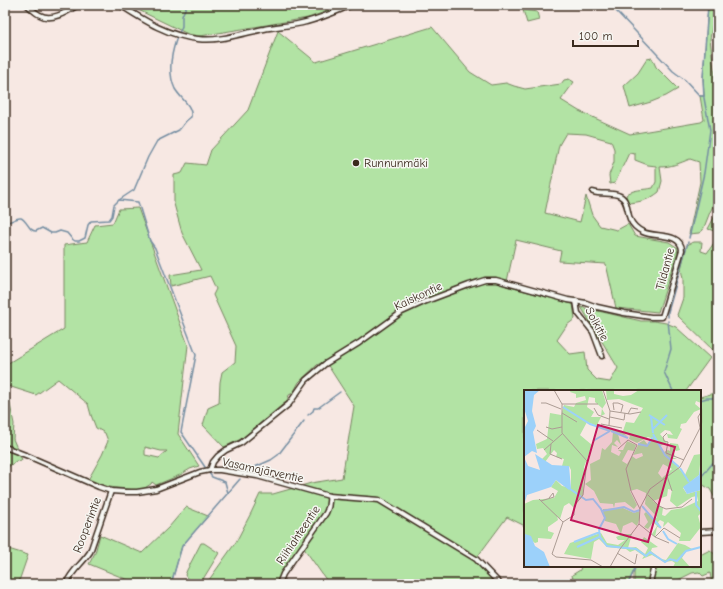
<svg xmlns="http://www.w3.org/2000/svg" width="723" height="589" viewBox="0 0 723 589" font-family="'Comic Neue',sans-serif">
<style>
.green{fill:#b2e3a4;stroke:#768661;fill-rule:evenodd}
.lines{fill:none;stroke-linecap:round;stroke-linejoin:round}
.stream{stroke:#758ea2;stroke-width:1.5}
.street-casing{stroke:#3b2a1e;stroke-width:7}
.street{stroke:#f6f6f2;stroke-width:4}
.poi-dot{fill:#3b2a1e;stroke:#f6f6f2;stroke-width:1.5}
.labels{text-anchor:middle;dominant-baseline:central;stroke-width:3;stroke-linejoin:round;paint-order:stroke}
.poi-label{font-size:12px;fill:#3b2a1e;stroke:#f6f6f2;text-anchor:start}
.street-label{font-size:12px;fill:#3b2a1e;stroke:#f6f6f2}
.inset-river{fill:none;stroke:#9cd1fa;stroke-width:2}
.inset-road{fill:none;stroke:#ac9c94;stroke-width:1}
.view{fill:#c2185b;fill-opacity:0.15;stroke:#c2185b;stroke-width:2}
.inset-edge{fill:none;stroke:#3b2a1e;stroke-width:2}
</style>
<rect width="100%" height="100%" fill="#f7e8e3"/>
<filter id="ink" filterUnits="userSpaceOnUse"><feTurbulence type="fractalNoise" baseFrequency=".025" numOctaves="2"/><feDisplacementMap in="SourceGraphic" scale="8" xChannelSelector="R" yChannelSelector="G"/><feConvolveMatrix kernelMatrix="1 2 1 2 8 2 1 2 1" color-interpolation-filters="sRGB"/></filter>
<g filter="url(#ink)">
<g class="green">
<path d="M128 5H344L308 18 194 37Z"/>
<path d="M708 5H716L710 39 716 84 718 103 715 138 718 150V197L710 212 703 230 699 233 689 234 700 182 699 162 690 159C680 163 671 167 660 167L662 181 659 192C649 200 641 202 628 203L626 195C632 189 644 190 653 188L656 182V166L648 165 635 160V154L629 153 615 183 610 184 609 175 614 162V149L611 141 586 134 566 133 559 145 545 213 580 222 586 196 592 215 600 226 617 230 628 224 635 236 669 242 678 248 677 254 658 312 616 308 606 264 559 261 561 251 516 240 506 286 573 304 575 319 567 325 557 340 570 354 585 352 587 370 597 380 610 382 618 368 581 307 641 321H654L666 323 676 327 710 358 686 391H525V526L507 517 475 560 493 579 496 584H329L301 544 281 573 277 584H206L236 542 251 513 260 494H273L301 486 311 483 342 478 354 406 325 361 317 365 299 382 293 393 289 395 287 401 241 439 224 447 203 425 208 408 219 403 220 382 222 372 235 362 236 346 213 295 216 289 210 276 171 286 170 275 201 270 182 233 174 204V175L182 173 187 163 206 165 211 150 248 110 278 31 316 62 432 27 470 72 491 85 506 83 514 86 525 89 561 84 564 80 569 79 574 82 561 100 579 111 630 134 701 122 704 120 700 96H704L703 78Z"/>
<path d="M523 10 537 12 539 20 527 23Z"/>
<path d="M652 58 656 67 678 89 666 96 651 102 630 108 624 86 638 73 647 59Z"/>
<path d="M138 208 188 345 178 434 199 466 190 469 180 475 156 485 152 482 151 484 143 489 136 490 109 487 88 480 102 455 108 441 105 433 96 428 91 415 88 404 58 379 36 395 5 385V365L64 329V245L87 242 95 225 113 223 119 209ZM145 447 161 451H167L159 458 145 455Z"/>
<path d="M718 210V232L708 229Z"/>
<path d="M718 237V355L677 315 683 298V279L681 269 687 245 693 242H702L701 251 707 253Z"/>
<path d="M718 392V504L710 489 700 483V397Z"/>
<path d="M5 395H8L14 424 13 439 22 460 16 461 8 467H5Z"/>
<path d="M186 507 208 516 182 546 171 584H138L89 564 95 553 100 535 142 553 169 527Z"/>
<path d="M201 543H204L219 553 200 584C193 584 188 581 185 575L187 570Z"/>
<path d="M5 548 28 555 18 584H5Z"/>
<path d="M710 550 717 556H718V584H712L710 573 703 576 699 572 692 573 670 584H653L654 571 655 566H700V555Z"/>
<path d="M581 566H652L649 576 648 584H634V571L628 584H574L572 575 580 570Z"/>
</g>
<g class="lines">
<g class="stream">
<path d="M610 5 618 13 673 71 685 80 700 96H704"/>
<path d="M704 97 703 78 708 5"/>
<path d="M119 200 138 202 150 241 155 248 196 355 181 432 205 467"/>
<path d="M5 222C12 223 15 217 21 218 27 220 29 232 36 231 38 230 40 229 42 228L51 233H55L60 231 67 233 72 239 75 241H79L85 238 88 225 91 221 109 220 112 216 114 205 119 200 134 190 148 157 157 141 179 130 186 121 191 117C193 106 181 99 175 89 168 74 171 55 176 40 177 35 181 31 182 26 182 23 182 19 182 16 183 13 185 9 187 5"/>
<path d="M689 238 704 173 710 130 704 98"/>
<path d="M668 317V312L688 242"/>
<path d="M668 321 671 349 664 372 673 391"/>
<path d="M700 400 707 398H718"/>
<path d="M308 415 313 411 314 408H318L340 392"/>
<path d="M246 471 271 460 278 455 304 421"/>
<path d="M209 473 212 477 225 482 228 493"/>
<path d="M700 478 718 457"/>
<path d="M171 584 182 546 240 479"/>
<path d="M628 584 636 566"/>
</g>
<g class="street-casing">
<g id="street">
<path d="M27 5C31 8 35 13 40 15 52 22 68 11 78 5"/>
<path d="M120 5C145 21 168 36 198 39 219 42 243 33 264 29 278 26 292 26 306 22 322 18 337 11 352 5"/>
<path d="M576 301 578 313 593 332 602 356"/>
<path d="M5 447 28 456 99 487 111 491 125 492H137L156 489 200 472 210 470H220L257 476 329 496 379 500 476 559 500 584"/>
<path d="M210 470 213 462 218 456 226 450 241 443 289 404 306 380 325 364 359 343 402 312 424 302 469 285 485 280H496L568 300 586 303 597 307 624 313 651 317H662L682 250C681 232 655 238 643 232 637 229 632 224 630 219 627 212 628 200 620 196 612 192 601 195 593 192"/>
<path d="M700 532 718 531"/>
<path d="M66 584C72 570 82 564 90 552L111 491"/>
<path d="M279 584 283 574 326 513C329 507 330 503 329 496"/>
<path d="M651 584V578L654 566"/>
</g>
</g>
<use href="#street" class="street"/>
</g>
</g>
<circle class="poi-dot" cx="356" cy="163" r="4"/>
<g class="labels">
<g class="poi-label">
<text x="364" y="163">Runnunmäki</text>
</g>
<g class="street-label">
<text transform="translate(665 269) rotate(-75)">Tildantie</text>
<text transform="translate(418 296) rotate(-25)">Kaiskontie</text>
<text transform="translate(597 324) rotate(62)">Solkitie</text>
<text transform="translate(263 470) rotate(12)">Vasamajärventie</text>
<text transform="translate(87 525) rotate(-69)">Rooperintie</text>
<text transform="translate(298 535) rotate(-56)">Riihiahteentie</text>
</g>
</g>
<g transform="translate(524 390)">
<rect width="177" height="177" fill="#f7e8e3"/>
<path d="M47 0H78L82 13 78 19 81 24 77 26 78 18 71 12V8L65 7 63 17 70 22 67 27H77L73 35 99 42 103 46 94 44 97 55 93 50 90 53 94 57 88 55 87 62 95 66 97 62 94 60H99L103 51 112 55 110 61 104 60 98 71 103 74 108 66 112 69 119 66 118 63 109 65 115 53 120 50 124 55 127 48 124 47 113 53 105 49 106 46 99 41 102 32 110 33 119 18 95 9 83 10 82 0H90V4L99 6 107 5 115 0H177V13L172 11 171 14 177 19 170 22 162 33 157 34 156 38 158 39 153 49 144 48 143 44 149 45 146 41 141 40 136 44 143 53 136 56 140 62 144 60 146 61V53L154 54 156 60 152 61 149 58 151 67 146 66 153 69H146L161 85 170 65 177 64 175 85 159 98 163 104 177 100V123L174 126 177 137 166 151H155L157 143 144 132 139 137 140 132 136 130 134 132 137 138 133 137 131 147 128 144 133 136 129 132 124 139 120 137 124 132 120 124 122 122 130 130 133 127 121 114 122 103 113 99 106 101 113 115 110 119 101 112 91 113 90 118 89 114 76 113 70 101 61 94 67 90 66 74 76 69 78 58 81 60 88 52 89 42 63 32 56 45 68 55 60 77 59 106 49 117 45 113 40 116 36 129 33 126 34 130 24 137V141L30 143 27 149 14 148V152L11 153 1 145 0 114 9 110 30 108 34 101 27 97 32 90 38 96 47 98V80L45 76H38L40 69 32 67 33 63 30 60 21 72 18 69 23 64 19 58 13 59 12 54 23 49 26 23 37 25 40 15 50 17 52 13 62 10 61 6 52 8V4L46 2ZM139 74 148 79 138 88 134 83ZM144 99 148 100 146 111 153 117 168 107 173 106 174 111 159 118 147 120 141 126 138 125 139 118 129 111 143 106ZM99 118 110 123 115 121 116 127 113 136 108 132 99 136 97 144 92 134 81 131 79 122V119ZM77 143 83 153 94 155 101 150H94L92 147 99 144H108L104 158 112 157 121 164 124 158 117 152 120 147 134 157 128 158 127 161 137 169 142 170 154 153 161 155 168 159 162 161 158 168 166 177H149L151 173 148 171 140 172 128 165 118 169 120 166 111 160 106 162 102 159 83 157 75 149 70 152 67 169 40 164 46 153Z" fill="#b2e3a4" fill-rule="evenodd"/>
<path d="M0 0H16L10 5 8 21 12 36 9 42 13 63 8 61 0 67V39L4 31 0 18ZM11 64 28 75 45 76 47 98 45 100 32 90 27 97 3 105 0 115V67L4 76 16 80ZM177 73V100L163 104 159 97 175 85ZM0 135 1 144 7 146 11 156 20 162 26 177H0Z" fill="#9cd1fa"/>
<path class="inset-river" d="M39 17 66 34 86 41M125 25 141 35M127 27 129 43M128 40 143 25M87 41 104 48M129 44 141 65 155 77M69 51 86 41M114 54 123 56 129 47M156 78 165 92M46 99 62 110 69 109 77 119 81 128 75 139 76 147 83 156 112 159 122 166 126 162 141 172 146 169 153 171 162 161 177 157M172 102V115L177 121M118 116 137 138M78 121 100 117 110 122 116 120M139 141 144 149 153 154M50 152 76 142M53 157 75 147"/>
<path class="inset-road" d="M30 0 38 14V43L63 71 59 105 50 116V125L39 132 28 164 32 167 67 170 79 177M79 0 86 21 85 35M17 13H22L37 19M38 14H74M70 18 74 25 85 29M90 20 89 13H94L99 15 97 22M86 21 106 24 117 22M38 23 53 32M104 24 107 18 114 19M86 27 100 30 101 23M77 34 98 38M22 37 28 39 38 37M13 40 29 51M143 43 139 47 140 51 144 52 142 63 160 70M27 54 26 64 38 69M94 59 104 50 113 55 102 79 107 101 116 119M20 60 38 44M143 86 148 101M124 105 135 116 142 119 158 117 168 109M15 109 39 132M17 111 30 107 29 103 25 108M115 134 131 147 145 153M131 147 140 138 156 148M93 163 111 174 113 164M86 177 96 159 115 134 116 118 126 99 156 77 176 38 174 27 177 22"/>
<path class="view" d="M74 35 151 57 124 152 47 130Z"/>
<rect width="177" height="177" class="inset-edge"/>
</g>
<rect width="723" height="589" fill="none" stroke="#f6f6f2" stroke-width="20"/>
<rect x="10" y="10" width="703" height="569" fill="none" stroke="#3b2a1e" stroke-width="1.5" filter="url(#ink)"/>
<path d="M573 40v6h65v-6" fill="none" stroke="#3b2a1e" stroke-width="2"/>
<text x="579" y="40" font-size="12" fill="#3b2a1e" stroke="#f6f6f2" stroke-width="3" paint-order="stroke">100 m</text>
</svg>
